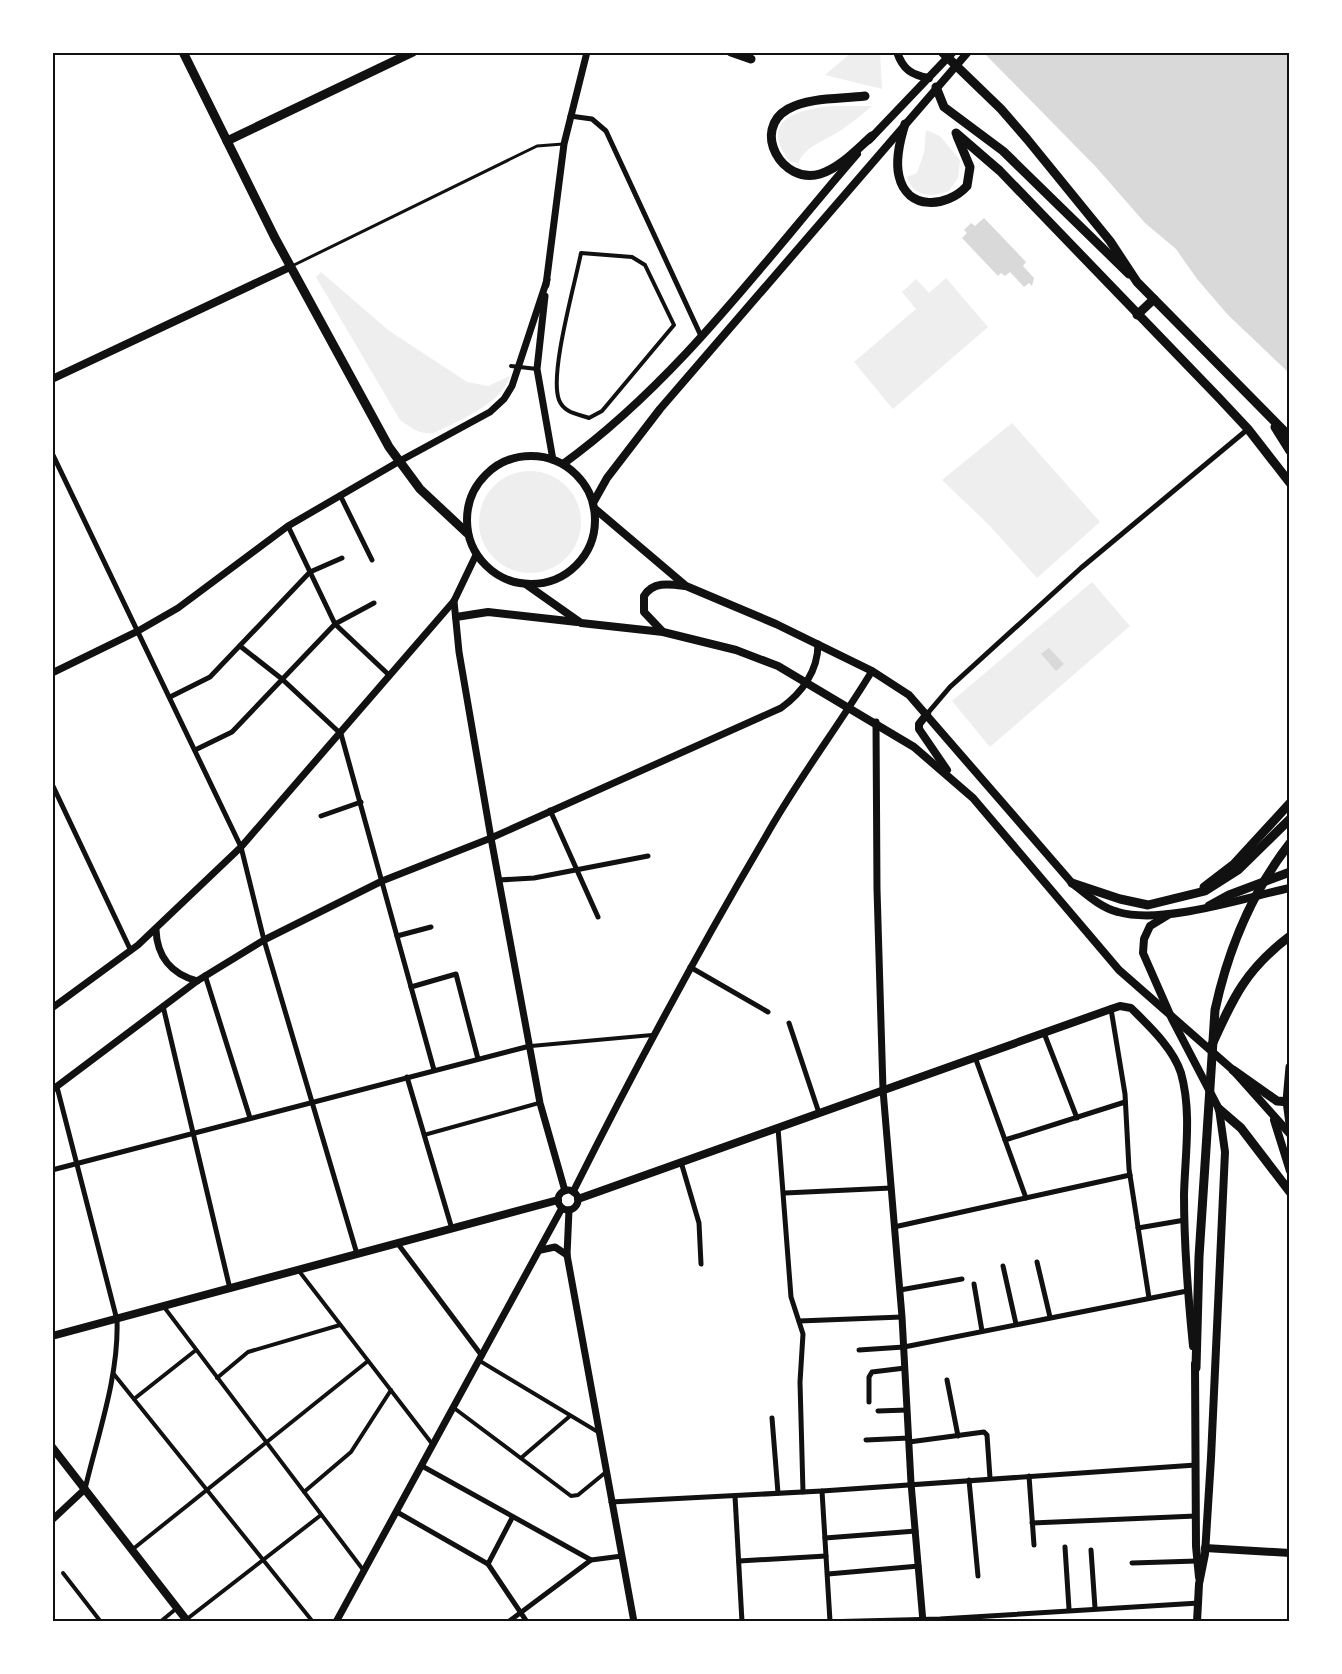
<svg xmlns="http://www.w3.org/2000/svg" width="1342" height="1674" viewBox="0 0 1342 1674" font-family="Figtree,sans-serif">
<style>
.green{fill:#eee}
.water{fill:#d9d9d9}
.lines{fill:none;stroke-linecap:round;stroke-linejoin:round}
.service{stroke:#111;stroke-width:3}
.pedestrian{stroke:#111;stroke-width:4}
.minor{stroke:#111;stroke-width:5}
.tertiary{stroke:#111;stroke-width:7}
.secondary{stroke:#111;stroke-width:8}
.primary{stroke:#111;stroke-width:8}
.trunk{stroke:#111;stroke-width:9}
.motorway{stroke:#111;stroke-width:9}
.neatline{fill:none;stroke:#111;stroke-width:2}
</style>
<rect width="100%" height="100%" fill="#fff"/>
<g class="green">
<path d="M851 53H880L882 89 825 75Z"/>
<path d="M833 106H872C861 115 850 125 838 132 822 142 806 146 798 163L790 162C758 120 797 109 833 106Z"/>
<path d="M926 130 940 136 960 160 958 178 949 191C932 197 913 198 907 177L917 173 924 153Z"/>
<path d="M321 272 388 330 467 382 488 386 510 376C501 404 460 420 434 433 420 435 411 428 400 420L316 277Z"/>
<path d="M946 278 988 327 893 409 854 362 916 309 902 292 916 279 929 293Z"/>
<path d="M1012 423 1100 522 1037 578 989 525 942 480Z"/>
<circle cx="530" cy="522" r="51"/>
<path d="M1092 582 1130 626 990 747 952 701Z"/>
</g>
<g class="water">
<path d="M984 53H1289V373L1228 315 1197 279 1176 249 1145 223 1096 167Z"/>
<path d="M984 218 1026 262 1023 266 1034 278 1032 286 1029 283 1024 287 1010 272 1005 276 1001 273 998 276 962 238 967 233 964 230 971 223 975 226Z"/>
<path d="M1049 648 1064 664 1056 671 1041 654Z"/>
</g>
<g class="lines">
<path class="service" d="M292 266 537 146 563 144"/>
<g class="pedestrian">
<path d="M581 253 632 257 645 265 674 325 602 411 589 418C578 414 564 413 559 400 549 374 575 284 581 253Z"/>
<path d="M511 366 537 369"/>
<path d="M531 1046 652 1035"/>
<path d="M424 1135 539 1103"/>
<path d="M299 1271 433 1445"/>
<path d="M164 1307 364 1571"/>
<path d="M480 1361 598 1432"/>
<path d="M113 1373 313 1622"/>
<path d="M217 1378 248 1352 340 1325"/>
<path d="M134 1399 196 1350"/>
<path d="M454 1408 571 1496 578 1495 606 1472"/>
<path d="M521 1458 570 1416"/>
<path d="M304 1492 351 1452 391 1390"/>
<path d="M133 1549 368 1361"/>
<path d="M63 1573 101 1622"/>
<path d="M187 1619 321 1515"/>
<path d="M160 1622 177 1608"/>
</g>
<g class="minor">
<path d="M570 116 592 119 606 131 701 336"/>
<path d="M52 453 241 847 264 940 357 1254"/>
<path d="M340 495 372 560"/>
<path d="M288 526 335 624 390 676"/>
<path d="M240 646 282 679 341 734 434 1070"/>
<path d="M170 697 210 677 310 572 342 558"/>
<path d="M927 714 950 687 1081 568 1248 429"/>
<path d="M195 750 232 732 335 624 374 603"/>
<path d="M52 784 131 951"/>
<path d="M550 810 598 917"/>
<path d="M321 816 361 802"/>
<path d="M499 880 534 878 648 856"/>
<path d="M397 936 431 927"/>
<path d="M690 967 768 1012"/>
<path d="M205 975 250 1118"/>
<path d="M411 987 456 974 478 1059"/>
<path d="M163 1006 230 1289"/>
<path d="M1111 1009 1125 1094 1129 1169 1149 1298"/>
<path d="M789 1023 819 1113"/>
<path d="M1044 1033 1077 1118"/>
<path d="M975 1057 1026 1198"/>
<path d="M407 1077 452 1229"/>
<path d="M57 1087 117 1320C119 1376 98 1434 85 1489"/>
<path d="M778 1128 791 1297 803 1334 800 1382 803 1492"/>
<path d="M1005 1140 1125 1102"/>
<path d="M681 1162 699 1223 701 1264"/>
<path d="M52 1170 530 1046"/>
<path d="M785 1193 891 1188"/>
<path d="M894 1227 1130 1175"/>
<path d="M1138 1228 1185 1220"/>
<path d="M398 1244 482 1356"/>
<path d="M1037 1262 1050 1317"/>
<path d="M1003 1266 1016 1324"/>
<path d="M974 1284 982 1331"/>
<path d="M900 1290 962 1279"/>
<path d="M799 1321 902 1317"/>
<path d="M859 1350 904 1347 1187 1291"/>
<path d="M947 1380 958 1436"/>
<path d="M869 1402V1377L872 1372 905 1368"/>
<path d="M878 1411 907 1410"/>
<path d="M772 1418 778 1493"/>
<path d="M866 1440 909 1438"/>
<path d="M909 1442 984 1432 987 1435 990 1478"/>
<path d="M422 1466 591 1560 622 1556"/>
<path d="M1029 1476 1034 1545"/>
<path d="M969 1480 978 1576"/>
<path d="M822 1491 830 1621"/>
<path d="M735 1496 742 1622"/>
<path d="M611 1502 822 1491 1196 1465"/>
<path d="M397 1512 488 1564 527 1622"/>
<path d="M1032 1523 1196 1516"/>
<path d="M825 1538 916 1531"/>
<path d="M1065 1547 1069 1609"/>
<path d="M1091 1550 1095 1608"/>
<path d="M739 1561 826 1556"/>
<path d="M1132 1563 1197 1561"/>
<path d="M488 1564 512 1518"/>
<path d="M828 1574 919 1566"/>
<path d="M508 1622 591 1560"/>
<path d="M821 1622 940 1619 1199 1603"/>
</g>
<g class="tertiary">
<path d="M546 285 564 144 587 52"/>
<path d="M545 296 537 369 553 460"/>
<path d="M454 601 459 652 491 838 540 1103 565 1191"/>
<path d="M52 673 138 631 178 608 288 526 398 462 490 412 504 399 512 386 547 280"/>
<path d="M876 722 877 889 883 1090 902 1317 911 1483 923 1622"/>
<path d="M156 930C157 956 171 974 197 981"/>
<path d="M52 1008 138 945 241 847 454 601 476 555"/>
<path d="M52 1090 197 981 264 940 382 881 491 838 781 708C802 693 818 671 818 644"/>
<circle cx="568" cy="1200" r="10"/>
<path d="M573 1192C634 1070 697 953 766 836 798 779 838 727 872 671"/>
<path d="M569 1210 567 1255 634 1622"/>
<path d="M541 1250 555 1247 567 1255"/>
<path d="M52 1520 85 1489"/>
<path d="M336 1622 562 1208"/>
</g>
<g class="secondary">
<path d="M52 379 290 267"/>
<path d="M578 1199 1111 1009 1120 1006 1131 1008C1149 1026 1173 1048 1181 1073 1192 1112 1185 1155 1184 1195 1184 1246 1188 1296 1193 1346"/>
<path d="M52 1336 558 1200"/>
<path d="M1195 1364 1196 1546 1199 1577"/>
</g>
<g class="primary">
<path d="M897 52C903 70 912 75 929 78"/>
<path d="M869 140 953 52"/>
<circle cx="531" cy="520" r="64"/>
<path d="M563 464C677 382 765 260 857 154"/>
<path d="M593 503 607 478 660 409 968 52"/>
<path d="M594 508 686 586 776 624 872 671 909 695 1072 883C1086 894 1101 908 1118 912 1163 925 1243 898 1290 888"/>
<path d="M527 585 581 623 663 632 736 650 778 666 914 747 973 798 1119 970 1233 1070 1290 1134"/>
<path d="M456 617 488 612 577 622"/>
<path d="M662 631 644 612V596C653 581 670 584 685 586"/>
<path d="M927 714 919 724V729L947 770"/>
<path d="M1168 915 1150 926 1144 939 1143 953 1172 1019 1219 1109 1225 1152 1211 1458 1205 1554 1199 1584 1197 1622"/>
<path d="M1274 1120 1290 1171"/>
<path d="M52 1447 188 1622"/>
<path d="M1205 1548 1290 1553"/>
</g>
<g class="trunk">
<path d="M183 52 275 238 389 447 420 489 467 533"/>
<path d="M731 52 751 59"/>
<path d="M942 52 1001 109 1027 139 1110 241 1137 282 1290 437"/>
<path d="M936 87 944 107 1003 151 1129 274"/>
<path d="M865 96C842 99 809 97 788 109 751 130 782 185 820 174 840 168 857 149 872 136"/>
<path d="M905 124C900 140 895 160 899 176 907 211 947 208 967 186L970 167 957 136"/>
<path d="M956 133 1000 171 1219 398 1248 429 1290 483"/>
<path d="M227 141 413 52"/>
<path d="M1137 315 1154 299"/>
<path d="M1275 427 1290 451"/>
<path d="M1204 887 1234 864 1290 803"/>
<path d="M1209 906 1229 895 1290 872"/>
<path d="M1196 1368 1199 1257 1215 1010C1228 950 1252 892 1290 843"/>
</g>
<g class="motorway">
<path d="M1072 883 1120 899 1148 905 1205 891 1238 870 1290 819"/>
<path d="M1211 1047C1233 998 1245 970 1290 936"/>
<path d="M1290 1067 1287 1101 1290 1124"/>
<path d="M1233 1070 1277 1101 1290 1102"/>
<path d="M1219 1109 1241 1128 1290 1192"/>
</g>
</g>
<rect width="1342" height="1674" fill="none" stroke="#ffffff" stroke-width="108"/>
<rect x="54" y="54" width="1234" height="1566" class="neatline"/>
</svg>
